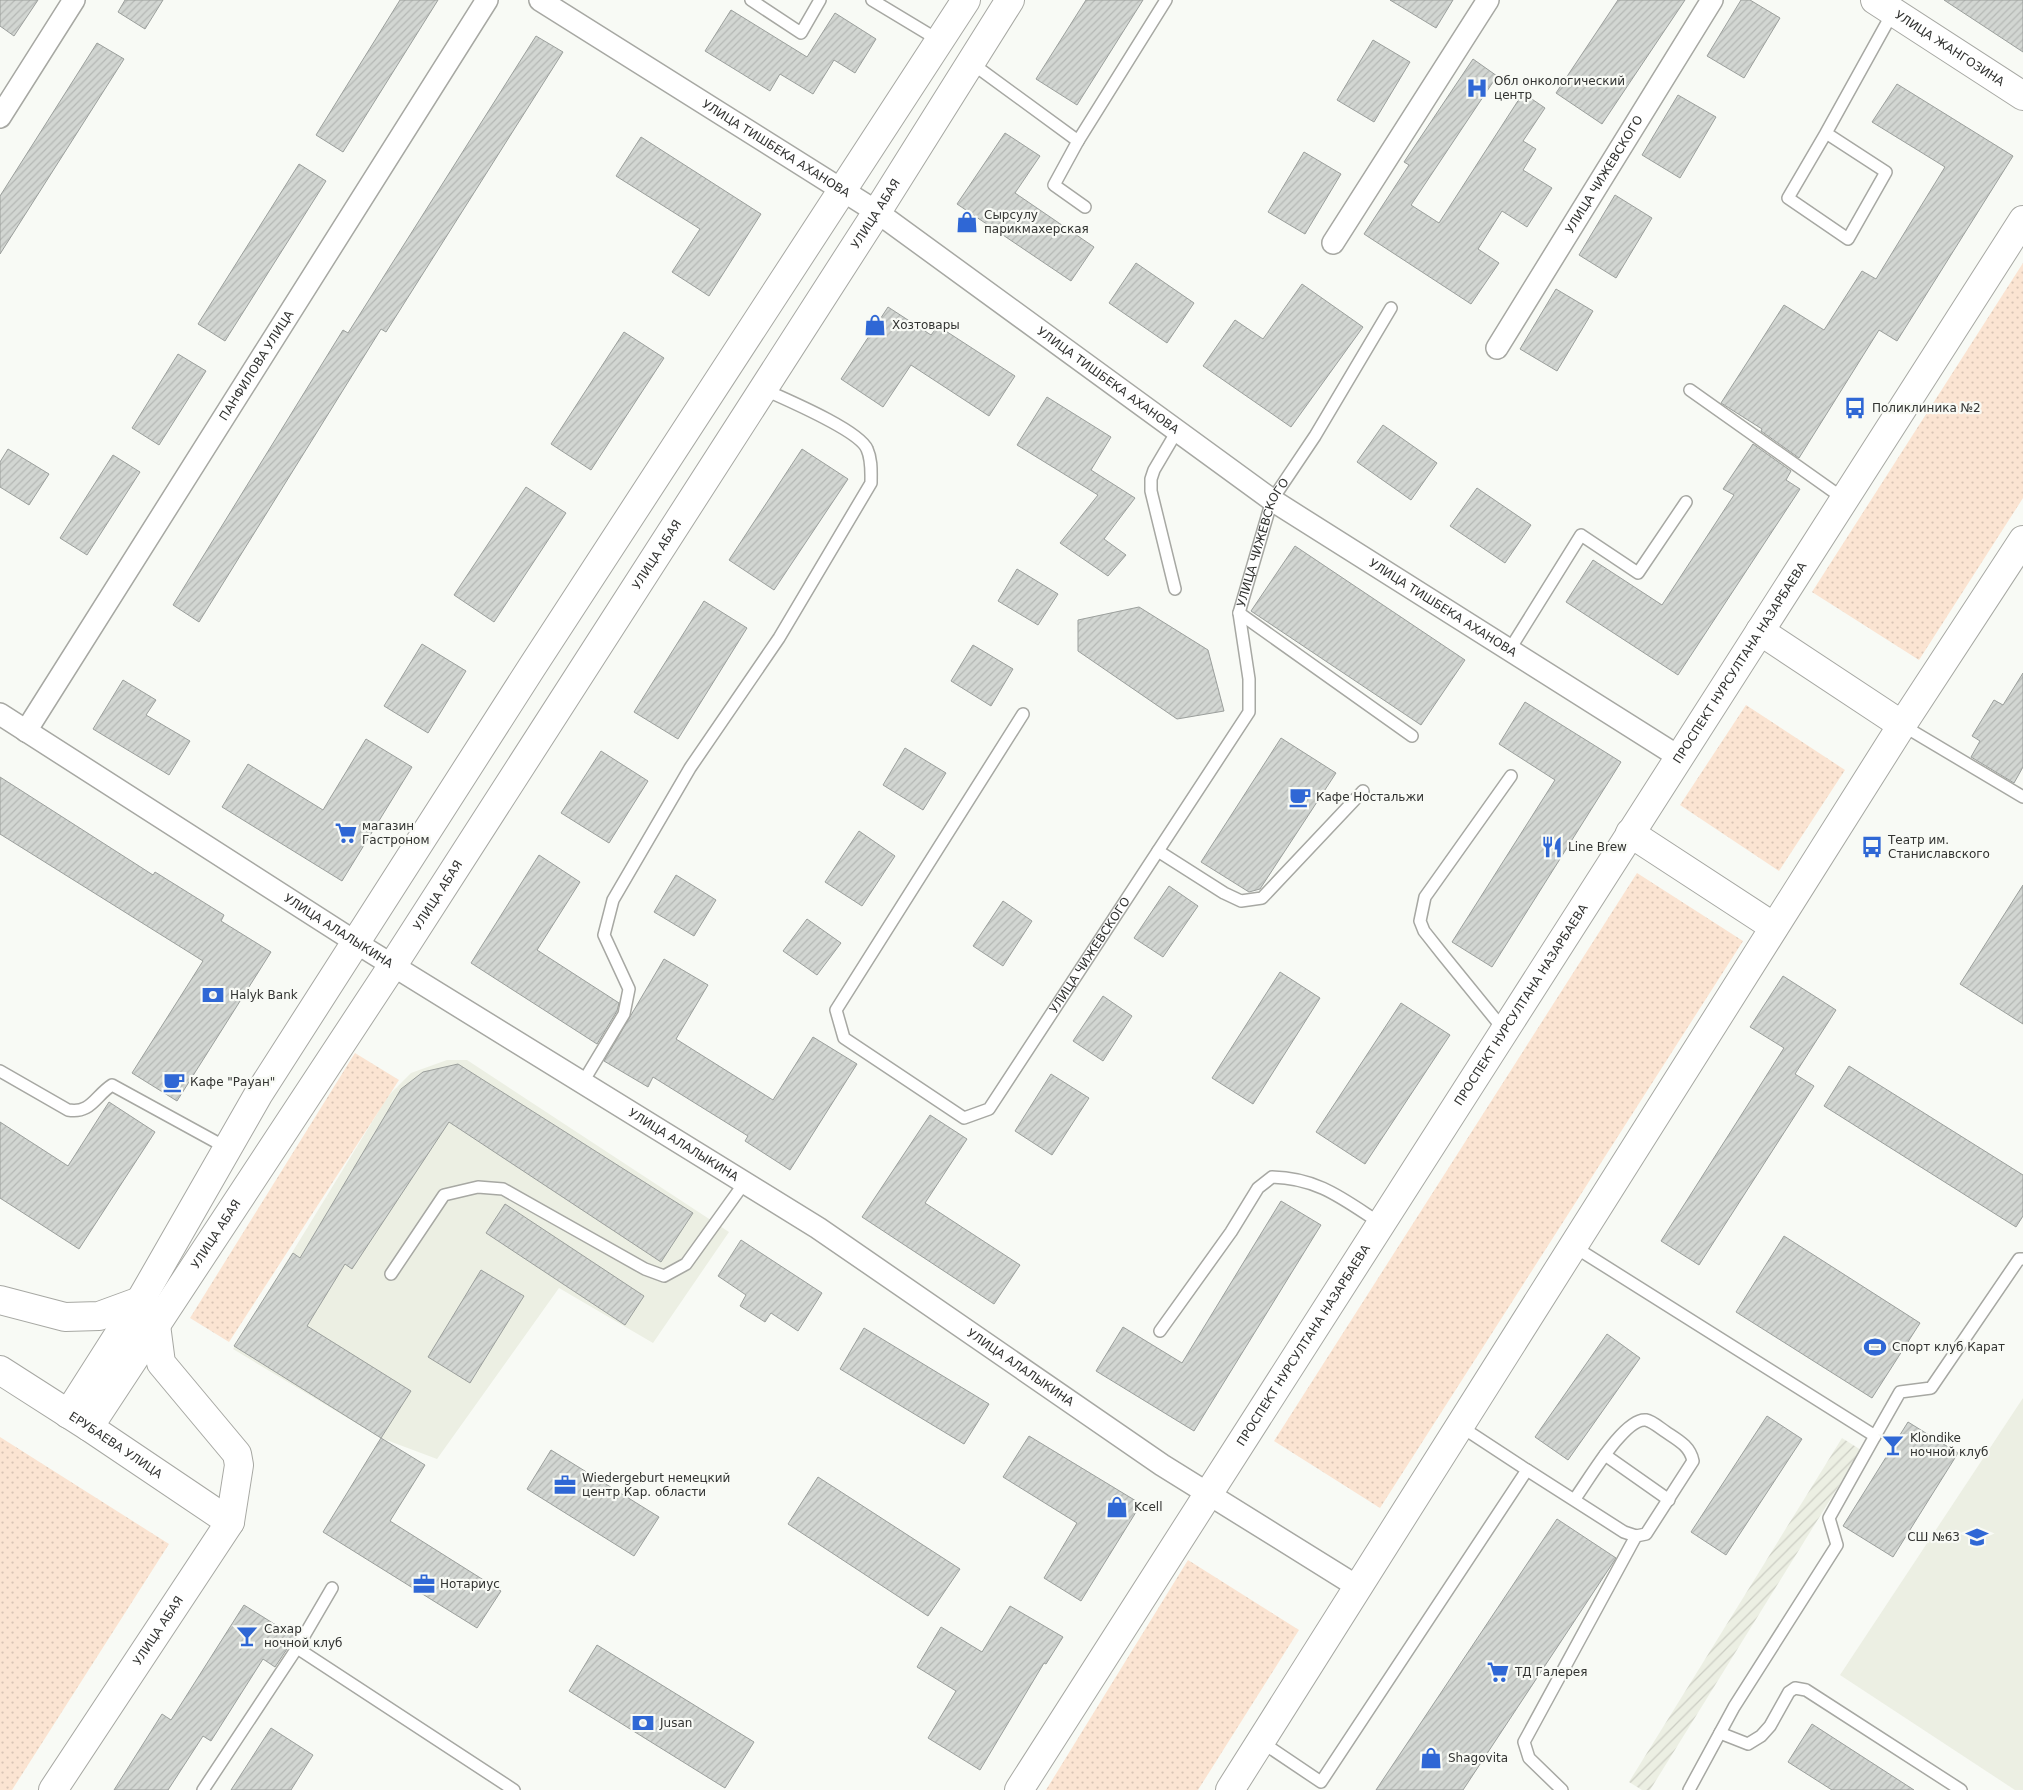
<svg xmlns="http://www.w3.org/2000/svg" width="2023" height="1790" viewBox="0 0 2023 1790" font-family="'DejaVu Sans',sans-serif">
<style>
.built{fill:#ecefe3}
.industrial{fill:url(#industrial-furrows)}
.green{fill:url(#green-dots)}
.building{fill:url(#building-hatch);stroke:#9b9f9c}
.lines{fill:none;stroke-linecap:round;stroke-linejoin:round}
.lane-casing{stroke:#a7a8a3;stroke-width:14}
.street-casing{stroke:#a7a8a3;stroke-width:24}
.secondary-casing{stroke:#a7a8a3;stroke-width:30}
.lane{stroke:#fff;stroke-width:11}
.street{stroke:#fff;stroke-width:21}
.secondary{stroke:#fff;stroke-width:28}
.labels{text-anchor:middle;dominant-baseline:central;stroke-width:4.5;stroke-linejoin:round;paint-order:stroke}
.street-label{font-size:12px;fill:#323331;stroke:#f8faf5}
.poi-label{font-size:12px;fill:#323331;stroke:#f8faf5;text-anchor:start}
</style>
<defs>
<pattern id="industrial-furrows" width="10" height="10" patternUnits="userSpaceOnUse" patternTransform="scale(1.25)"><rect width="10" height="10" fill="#ecefe3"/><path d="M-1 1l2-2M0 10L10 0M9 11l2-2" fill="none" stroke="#cbcdc3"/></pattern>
<pattern id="green-dots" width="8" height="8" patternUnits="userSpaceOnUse" patternTransform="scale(1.25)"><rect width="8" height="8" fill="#fbe4d2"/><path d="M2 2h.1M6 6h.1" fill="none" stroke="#d8c4b5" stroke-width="1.8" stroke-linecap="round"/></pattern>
<pattern id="building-hatch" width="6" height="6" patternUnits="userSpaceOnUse" patternTransform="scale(1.25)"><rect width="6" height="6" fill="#d2d6d2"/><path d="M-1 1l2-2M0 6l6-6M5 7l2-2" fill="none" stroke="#b5b8b5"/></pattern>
</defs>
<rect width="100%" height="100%" fill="#f8faf5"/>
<g class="built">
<path d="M447 1060H467L729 1232 653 1343 559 1288 437 1459 381 1438 233 1349 388 1096 411 1073Z"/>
<path d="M2023 1398V1790H2015L1840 1675Z"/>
</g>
<path class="industrial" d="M1842 1438 1861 1450 1650 1790H1642L1629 1782Z"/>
<g class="green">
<path d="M2023 263V498L1919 660 1812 592Z"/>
<path d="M1746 705 1845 770 1779 871 1680 805Z"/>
<path d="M1637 873 1743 941 1380 1508 1274 1441Z"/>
<path d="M355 1053 399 1080 229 1342 190 1318Z"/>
<path d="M0 1437 169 1544 12 1790H0Z"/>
<path d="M1188 1560 1299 1630 1198 1790H1046Z"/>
</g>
<g class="building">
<path d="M0 0H38L14 36 0 26Z"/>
<path d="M125 0H163L145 29 118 12Z"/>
<path d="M400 0H438L343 152 316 135Z"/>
<path d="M1086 0H1143L1077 105 1036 79Z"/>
<path d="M1390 0H1453L1436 28Z"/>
<path d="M1618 0H1685L1602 124 1556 93Z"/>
<path d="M1741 0H1750L1780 18 1744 78 1707 56Z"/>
<path d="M1944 0H2023V52Z"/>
<path d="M731 10 807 57 835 13 876 39 855 73 834 60 813 94 780 74 770 91 705 51Z"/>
<path d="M536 36 563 52 386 332 381 329 199 622 173 605 343 330 348 333Z"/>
<path d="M1373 40 1410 62 1374 122 1337 100Z"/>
<path d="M97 43 124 59 0 254V196Z"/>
<path d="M1473 59 1497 76 1411 205 1439 223 1523 93 1545 108 1523 141 1536 149 1523 170 1552 188 1527 227 1502 211 1478 249 1499 263 1471 304 1364 234 1409 165 1404 162Z"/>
<path d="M1897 84 2013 156 1897 341 1879 330 1799 458 1761 431 1762 429 1721 403 1784 305 1824 330 1862 271 1876 279 1945 167 1872 122Z"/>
<path d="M1678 95 1716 117 1680 178 1642 155Z"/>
<path d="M1005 133 1040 156 1015 193 1094 247 1071 281 957 204Z"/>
<path d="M641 137 761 214 709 296 672 272 700 229 616 176Z"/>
<path d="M1304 152 1341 174 1305 234 1268 212Z"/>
<path d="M299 164 326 181 225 341 198 324Z"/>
<path d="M1615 195 1652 218 1616 278 1579 255Z"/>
<path d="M1136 263 1194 303 1167 343 1109 303Z"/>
<path d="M1302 284 1363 327 1291 427 1203 366 1235 320 1263 339Z"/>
<path d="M1556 289 1593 311 1557 371 1520 349Z"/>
<path d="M888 307 931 335 938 326 1015 376 989 416 911 365 883 407 841 379Z"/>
<path d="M624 332 664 358 591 470 551 444Z"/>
<path d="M178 354 206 371 159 445 132 428Z"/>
<path d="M1047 397 1111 437 1091 470 1135 498 1104 539 1126 555 1108 576 1060 543 1098 495 1017 445Z"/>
<path d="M1383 425 1437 463 1411 500 1357 462Z"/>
<path d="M1753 444 1791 471 1786 480 1800 489 1678 675 1566 602 1593 560 1662 605 1734 495 1723 489Z"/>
<path d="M8 449 49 474 29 505 0 487V462Z"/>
<path d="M802 449 848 479 774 590 729 560Z"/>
<path d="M113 455 140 472 87 555 60 538Z"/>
<path d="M526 487 566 513 494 622 454 595Z"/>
<path d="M1477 488 1531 525 1505 563 1450 526Z"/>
<path d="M1295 546 1465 660 1421 725 1251 611Z"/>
<path d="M1017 569 1058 594 1038 625 998 601Z"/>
<path d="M704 601 747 628 678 739 634 712Z"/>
<path d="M1139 607 1208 650 1224 711 1177 719 1078 651V620Z"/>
<path d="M422 644 466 671 428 733 384 706Z"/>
<path d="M973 645 1013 669 991 706 951 681Z"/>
<path d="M2023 673V767L2014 783 1971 757 1980 741 1972 736 1994 700 2003 705Z"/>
<path d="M123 680 156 700 146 715 190 741 169 775 93 729Z"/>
<path d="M1525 702 1621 762 1492 967 1452 942 1555 780 1499 744Z"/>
<path d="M1281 738 1336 773 1260 889 1249 892 1201 862Z"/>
<path d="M366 739 412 767 342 881 222 807 248 764 323 810Z"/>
<path d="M905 748 946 773 923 810 883 785Z"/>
<path d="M601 751 648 781 609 843 561 813Z"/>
<path d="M0 777 153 875 155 872 224 915 221 921 271 952 177 1101 132 1073 203 961 0 834Z"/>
<path d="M859 831 895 856 862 906 825 882Z"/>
<path d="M539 855 580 882 537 950 619 1003 617 1011 597 1044 471 963Z"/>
<path d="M676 875 716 900 694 936 654 912Z"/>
<path d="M2023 885V1024L1960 984Z"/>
<path d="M1169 886 1198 906 1163 957 1134 938Z"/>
<path d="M1003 901 1032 921 1003 966 973 946Z"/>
<path d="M807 919 841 943 817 975 783 951Z"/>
<path d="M664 959 708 985 676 1039 773 1100 813 1037 857 1064 790 1170 745 1141 748 1136 653 1077 648 1087 604 1061Z"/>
<path d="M1280 972 1320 998 1253 1104 1212 1078Z"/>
<path d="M1783 976 1836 1010 1795 1074 1814 1086 1699 1265 1661 1241 1784 1048 1750 1027Z"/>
<path d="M1103 996 1132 1016 1103 1061 1073 1041Z"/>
<path d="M1401 1003 1450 1035 1365 1164 1316 1132Z"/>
<path d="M458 1064 693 1213 661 1262 449 1122 352 1269 345 1264 307 1326 411 1391 381 1438 234 1346 293 1253 300 1258 401 1089 423 1072Z"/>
<path d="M1849 1066 2023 1175V1216L2016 1227 1824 1106Z"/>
<path d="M1051 1074 1089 1098 1052 1155 1015 1131Z"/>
<path d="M109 1102 155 1132 79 1249 0 1198V1122L68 1166Z"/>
<path d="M930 1115 967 1139 925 1203 1020 1265 994 1304 862 1217Z"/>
<path d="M1281 1201 1321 1225 1194 1431 1096 1371 1123 1327 1182 1363Z"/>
<path d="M505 1204 644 1296 625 1325 486 1233Z"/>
<path d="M1784 1236 1920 1323 1872 1398 1736 1312Z"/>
<path d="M741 1240 822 1293 798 1331 771 1313 765 1322 740 1306 746 1295 718 1276Z"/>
<path d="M481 1270 524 1296 470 1383 428 1357Z"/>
<path d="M864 1328 989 1404 964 1444 840 1369Z"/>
<path d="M1607 1334 1640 1358 1568 1460 1535 1437Z"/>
<path d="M1767 1416 1802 1439 1726 1555 1691 1532Z"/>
<path d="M1908 1422 1958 1453 1893 1557 1843 1526Z"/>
<path d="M1029 1436 1141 1504 1081 1601 1044 1578 1077 1523 1003 1477Z"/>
<path d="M381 1438 425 1465 390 1521 501 1591 477 1628 323 1532Z"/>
<path d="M551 1450 659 1517 634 1556 527 1489Z"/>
<path d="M818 1477 960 1569 928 1616 788 1524Z"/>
<path d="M1557 1519 1616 1558 1463 1790H1376Z"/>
<path d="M244 1605 295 1637 275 1667 263 1659 211 1741 203 1736 168 1790H114L162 1714 171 1720Z"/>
<path d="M1010 1606 1063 1637 1046 1664 1044 1663 980 1770 928 1738 956 1691 917 1667 941 1627 982 1652Z"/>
<path d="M597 1645 754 1742 725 1788 569 1691Z"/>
<path d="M1812 1724 1914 1790H1832L1788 1762Z"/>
<path d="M271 1728 313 1755 291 1790H231Z"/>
</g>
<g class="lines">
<g class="lane-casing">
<g id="lane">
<path d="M751 0 801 33 820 0"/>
<path d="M872 0 940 41"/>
<path d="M970 62 1078 141 1166 0"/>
<path d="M1826 133 1788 198 1848 239 1886 172 1826 133 1893 12"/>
<path d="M1078 141 1054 185 1085 207"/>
<path d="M1690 390 1844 499"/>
<path d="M1175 589 1151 491V479L1154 470 1177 431"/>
<path d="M1239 613 1412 736"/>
<path d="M1510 649 1581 535 1638 573 1686 502"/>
<path id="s1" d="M1023 714 836 1010 844 1038 964 1118 989 1109 1249 712V679L1239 613 1272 500 1315 436 1391 308"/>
<path d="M1902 725 2023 797"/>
<path d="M1158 851 1224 893 1241 901 1262 898 1363 791"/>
<path d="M1504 1030 1443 955 1424 931 1420 921 1425 897 1511 776"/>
<path d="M0 1071 68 1110C91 1114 95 1096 112 1085L227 1148"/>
<path d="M583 1082 624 1014 629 989 604 935 613 900 690 768 779 638 871 483C871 472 872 460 867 449 859 430 785 399 763 389"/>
<path d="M1573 1246 1875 1436 1829 1518 1837 1545 1734 1707 1689 1790"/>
<path d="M391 1274 444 1195 478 1187 503 1189 645 1269 664 1276 686 1264 745 1182"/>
<path d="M1160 1331 1231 1232 1258 1188 1272 1177C1318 1178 1343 1199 1380 1223"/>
<path d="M1875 1436 1900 1392 1931 1388 2019 1259H2023"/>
<path d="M1605 1455 1669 1500"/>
<path d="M1527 1470 1624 1532 1636 1536 1646 1534 1693 1461C1690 1446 1678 1440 1666 1432 1660 1428 1652 1421 1646 1420 1624 1417 1587 1483 1574 1500"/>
<path d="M297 1648 514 1790"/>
<path d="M1720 1733 1748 1744 1761 1736 1770 1726 1789 1692 1795 1688 1806 1690 1961 1790"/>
<path d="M1260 1741 1321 1782 1527 1470 1460 1426"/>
<path d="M203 1790 297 1648 332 1588"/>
<path d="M1562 1790 1529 1758 1524 1742 1636 1536"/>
</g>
</g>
<g class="street-casing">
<g id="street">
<path id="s2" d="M540 0 877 212 1272 500 1679 757"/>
<path d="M0 117 74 0"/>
<path d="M1333 243 1488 0"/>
<path id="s3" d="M1497 348 1712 0"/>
<path id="s4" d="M0 714 371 952 818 1228 1162 1465 1358 1587"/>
<path id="s5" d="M26 731 487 0"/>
</g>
</g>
<g class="secondary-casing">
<g id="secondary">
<path id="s6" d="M1875 0 2023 96"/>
<path d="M1760 631 1902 725"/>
<path d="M1630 833 1774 927"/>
<path d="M0 1300 65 1317 99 1316 140 1301"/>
<path id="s7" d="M0 1370 89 1427 230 1522"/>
<path d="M68 1414 140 1301 258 1095 532 667 966 0"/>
<path id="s8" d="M89 1427 393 965 877 212 1010 0"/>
<path id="s9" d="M53 1790 230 1522 239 1465 237 1454 161 1363 156 1325"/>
<path id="s10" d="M1019 1790 2023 220"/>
<path d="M1230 1790 1902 725 2023 540"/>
</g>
</g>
<use href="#lane" class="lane"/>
<use href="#street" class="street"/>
<use href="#secondary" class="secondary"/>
</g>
<defs>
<g id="hospital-bare" transform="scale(1.725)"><path d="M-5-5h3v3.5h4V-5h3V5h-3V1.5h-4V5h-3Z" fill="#2f67d5" stroke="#f8faf5" stroke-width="2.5" paint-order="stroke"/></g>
<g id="shop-bare" transform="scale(1.725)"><path d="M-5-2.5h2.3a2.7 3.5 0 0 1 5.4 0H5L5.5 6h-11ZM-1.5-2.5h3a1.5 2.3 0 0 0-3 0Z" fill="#2f67d5" stroke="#f8faf5" stroke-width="2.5" paint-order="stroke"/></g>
<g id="bus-bare" transform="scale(1.725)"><path d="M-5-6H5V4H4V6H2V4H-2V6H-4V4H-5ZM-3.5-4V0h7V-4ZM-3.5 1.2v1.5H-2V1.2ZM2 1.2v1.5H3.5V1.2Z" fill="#2f67d5" stroke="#f8faf5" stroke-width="2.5" paint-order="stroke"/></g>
<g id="cafe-bare" transform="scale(1.725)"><path d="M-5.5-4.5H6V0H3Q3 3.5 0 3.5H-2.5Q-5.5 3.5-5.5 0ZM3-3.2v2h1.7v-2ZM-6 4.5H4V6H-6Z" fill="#2f67d5" stroke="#f8faf5" stroke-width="2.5" paint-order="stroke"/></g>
<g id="supermarket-bare" transform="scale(1.725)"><path d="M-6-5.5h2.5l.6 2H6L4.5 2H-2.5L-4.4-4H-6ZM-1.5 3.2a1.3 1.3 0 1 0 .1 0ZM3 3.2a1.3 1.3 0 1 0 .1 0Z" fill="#2f67d5" stroke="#f8faf5" stroke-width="2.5" paint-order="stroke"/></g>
<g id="restaurant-bare" transform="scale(1.725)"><path d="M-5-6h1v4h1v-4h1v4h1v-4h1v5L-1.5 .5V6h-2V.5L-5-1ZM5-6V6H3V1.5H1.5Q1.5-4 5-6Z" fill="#2f67d5" stroke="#f8faf5" stroke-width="2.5" paint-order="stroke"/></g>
<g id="bank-bare" transform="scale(1.725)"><path d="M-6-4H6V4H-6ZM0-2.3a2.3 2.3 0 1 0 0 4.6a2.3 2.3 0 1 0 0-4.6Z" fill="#2f67d5" stroke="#f8faf5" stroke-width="2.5" paint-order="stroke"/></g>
<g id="stadium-bare" transform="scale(1.725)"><path d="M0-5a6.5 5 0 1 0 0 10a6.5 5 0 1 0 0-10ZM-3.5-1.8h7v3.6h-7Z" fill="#2f67d5" stroke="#f8faf5" stroke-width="2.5" paint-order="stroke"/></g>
<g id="bar-bare" transform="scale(1.725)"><path d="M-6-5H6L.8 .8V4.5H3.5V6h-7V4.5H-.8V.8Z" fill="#2f67d5" stroke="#f8faf5" stroke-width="2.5" paint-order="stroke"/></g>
<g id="office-bare" transform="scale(1.725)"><path d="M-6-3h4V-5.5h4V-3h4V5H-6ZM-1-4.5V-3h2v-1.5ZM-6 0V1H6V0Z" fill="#2f67d5" stroke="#f8faf5" stroke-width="2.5" paint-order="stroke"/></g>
<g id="school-bare" transform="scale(1.725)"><path d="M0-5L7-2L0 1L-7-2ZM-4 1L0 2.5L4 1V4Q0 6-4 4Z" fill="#2f67d5" stroke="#f8faf5" stroke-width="2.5" paint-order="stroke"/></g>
</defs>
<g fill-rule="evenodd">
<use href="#hospital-bare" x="1477" y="88"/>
<use href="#shop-bare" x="967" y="222"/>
<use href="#shop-bare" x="875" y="325"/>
<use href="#bus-bare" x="1855" y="408"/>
<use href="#cafe-bare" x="1300" y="797"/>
<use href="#supermarket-bare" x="346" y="833"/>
<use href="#restaurant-bare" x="1552" y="847"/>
<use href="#bus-bare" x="1872" y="847"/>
<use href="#bank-bare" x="213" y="995"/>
<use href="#cafe-bare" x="174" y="1082"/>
<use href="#stadium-bare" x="1875" y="1347"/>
<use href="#bar-bare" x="1893" y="1445"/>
<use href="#office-bare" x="565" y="1485"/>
<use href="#shop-bare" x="1117" y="1507"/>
<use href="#school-bare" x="1977" y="1537"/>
<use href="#office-bare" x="424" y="1584"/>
<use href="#bar-bare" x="247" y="1636"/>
<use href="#supermarket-bare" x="1498" y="1672"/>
<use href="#bank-bare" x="643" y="1723"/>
<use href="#shop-bare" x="1431" y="1758"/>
</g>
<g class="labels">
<g class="street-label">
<text stroke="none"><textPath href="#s6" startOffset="89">УЛИЦА ЖАНГОЗИНА</textPath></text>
<text stroke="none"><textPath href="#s2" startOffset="279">УЛИЦА ТИШБЕКА АХАНОВА</textPath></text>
<text stroke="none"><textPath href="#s3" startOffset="204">УЛИЦА ЧИЖЕВСКОГО</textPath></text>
<text stroke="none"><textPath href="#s8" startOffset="1446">УЛИЦА АБАЯ</textPath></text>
<text stroke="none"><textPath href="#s5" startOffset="432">ПАНФИЛОВА УЛИЦА</textPath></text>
<text stroke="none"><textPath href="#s2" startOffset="684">УЛИЦА ТИШБЕКА АХАНОВА</textPath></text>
<text stroke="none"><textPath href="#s1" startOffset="1199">УЛИЦА ЧИЖЕВСКОГО</textPath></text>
<text stroke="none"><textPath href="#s8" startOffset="1041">УЛИЦА АБАЯ</textPath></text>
<text stroke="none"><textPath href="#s2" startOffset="1089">УЛИЦА ТИШБЕКА АХАНОВА</textPath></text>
<text stroke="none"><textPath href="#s10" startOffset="1338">ПРОСПЕКТ НУРСУЛТАНА НАЗАРБАЕВА</textPath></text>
<text stroke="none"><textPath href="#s8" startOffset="636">УЛИЦА АБАЯ</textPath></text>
<text stroke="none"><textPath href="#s4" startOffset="402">УЛИЦА АЛАЛЫКИНА</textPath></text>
<text stroke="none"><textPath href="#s1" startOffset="734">УЛИЦА ЧИЖЕВСКОГО</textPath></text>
<text stroke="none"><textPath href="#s10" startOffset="932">ПРОСПЕКТ НУРСУЛТАНА НАЗАРБАЕВА</textPath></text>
<text stroke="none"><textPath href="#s4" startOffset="808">УЛИЦА АЛАЛЫКИНА</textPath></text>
<text stroke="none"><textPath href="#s8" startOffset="231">УЛИЦА АБАЯ</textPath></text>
<text stroke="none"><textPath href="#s10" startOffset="528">ПРОСПЕКТ НУРСУЛТАНА НАЗАРБАЕВА</textPath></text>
<text stroke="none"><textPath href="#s4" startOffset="1212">УЛИЦА АЛАЛЫКИНА</textPath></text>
<text stroke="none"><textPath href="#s7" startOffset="138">ЕРУБАЕВА УЛИЦА</textPath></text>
<text stroke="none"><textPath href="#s9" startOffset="191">УЛИЦА АБАЯ</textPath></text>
</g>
<g class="poi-label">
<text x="1494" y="81">Обл онкологический<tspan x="1494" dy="14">центр</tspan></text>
<text x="984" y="215">Сырсулу<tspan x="984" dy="14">парикмахерская</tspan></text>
<text x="892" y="325">Хозтовары</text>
<text x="1872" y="408">Поликлиника №2</text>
<text x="1316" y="797">Кафе Ностальжи</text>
<text x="362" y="826">магазин<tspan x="362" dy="14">Гастроном</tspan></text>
<text x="1888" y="840">Театр им.<tspan x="1888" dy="14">Станиславского</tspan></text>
<text x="1568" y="847">Line Brew</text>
<text x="230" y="995">Halyk Bank</text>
<text x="190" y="1082">Кафе "Рауан"</text>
<text x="1892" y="1347">Спорт клуб Карат</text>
<text x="1910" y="1438">Klondike<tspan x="1910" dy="14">ночной клуб</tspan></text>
<text x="582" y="1478">Wiedergeburt немецкий<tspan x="582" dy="14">центр Кар. области</tspan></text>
<text x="1134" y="1507">Kcell</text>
<text x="1960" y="1537" text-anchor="end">СШ №63</text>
<text x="440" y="1584">Нотариус</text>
<text x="264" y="1629">Сахар<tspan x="264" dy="14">ночной клуб</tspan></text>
<text x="1515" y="1672">ТД Галерея</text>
<text x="660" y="1723">Jusan</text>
<text x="1448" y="1758">Shagovita</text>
</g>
</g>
</svg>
